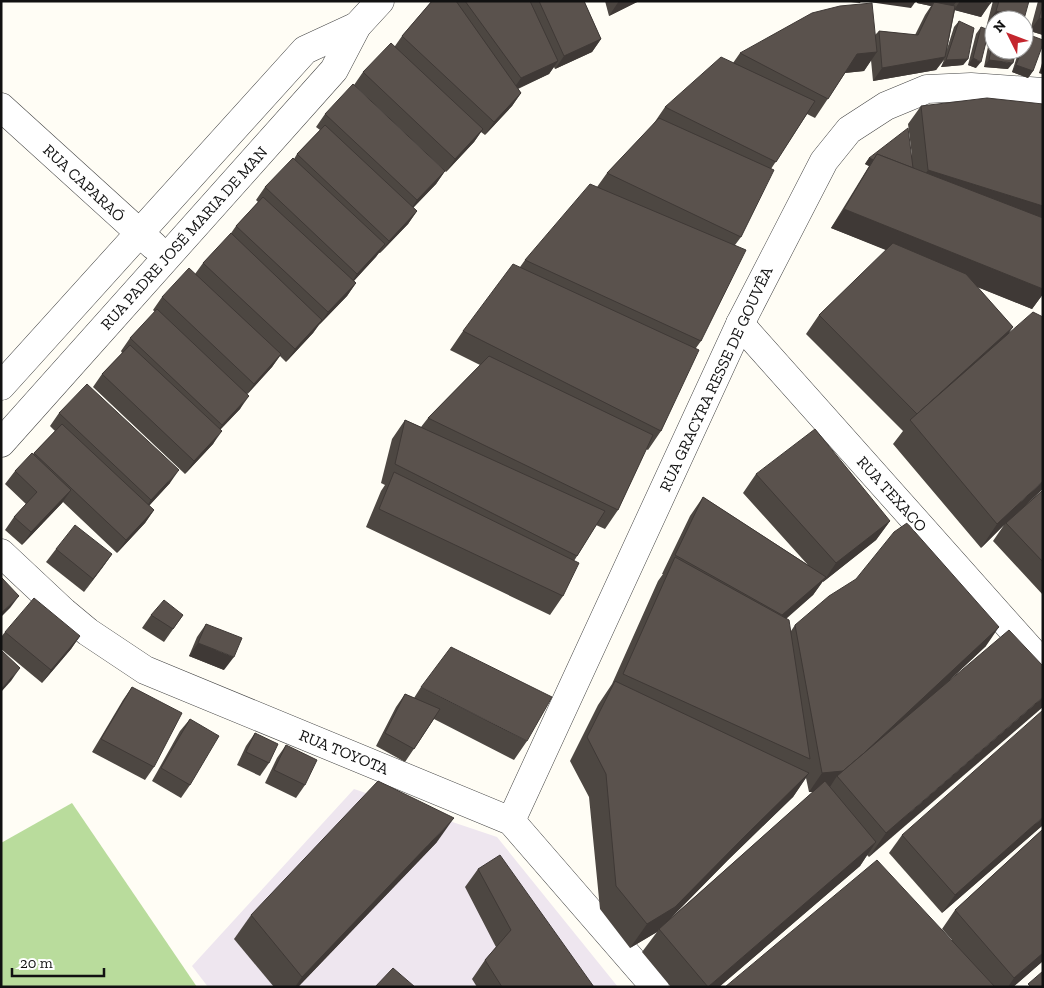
<svg xmlns="http://www.w3.org/2000/svg" width="1044" height="988" viewBox="0 0 1044 988" font-family="'Zilla Slab',serif">
<style>
.industrial{fill:#eee6ef}
.forest{fill:#b9dc9c}
.lines{fill:none;stroke-linecap:round;stroke-linejoin:round}
.minor-casing{stroke:#444;stroke-width:29}
.minor{stroke:#fff;stroke-width:28}
.wall{fill:#4d4742;fill-rule:evenodd}
.shaded-wall{fill:#3f3936}
.building{fill:#5a524d;stroke:#3f3936}
.labels{text-anchor:middle;dominant-baseline:central;stroke-width:5;stroke-linejoin:round;paint-order:stroke}
.street-label{font-size:16px;fill:#111;stroke:#fff}
</style>
<rect width="100%" height="100%" fill="#fffdf5"/>
<path class="industrial" d="M354 789 497 837 618 987H208L192 966Z"/>
<path class="forest" d="M72 803 197 987H1V843Z"/>
<g class="lines">
<g class="minor-casing">
<g id="minor">
<path d="M1 107 154 246"/>
<path d="M740 324 1043 664"/>
<path d="M1 386 305 50 357 26"/>
<path d="M1 443 334 70 357 26 380 1"/>
<path d="M1 553 64 612 88 632 145 670 511 821 655 987"/>
<path d="M511 821 740 324 824 161 849 130 886 106 927 89 971 87 1043 92"/>
</g>
</g>
<use href="#minor" class="minor"/>
</g>
<g class="wall">
<path d="M432 1H584L601 39 592 52 555 69 554 67 549 74 518 89 521 93 512 106 485 135 481 132 474 142 446 172 354 85 363 72 395 46 402 36Z"/>
<path d="M605 1H639L609 16Z"/>
<path d="M917 1H991L981 17 955 10 947 49 954 27 959 21 968 59 963 65 941 67 944 60 936 70 873 81 871 60 864 71 845 73 815 118 807 114 771 169 741 237 735 245 701 341 696 348 661 431 648 450 646 449 618 510 605 529 596 525 574 561 563 596 550 615 366 527 381 491 385 485 381 483 392 439 405 420 421 427 428 418 480 365 450 350 463 331 520 267 525 260 597 187 607 173 652 126 665 107 733 63 740 53 875 35 879 31 915 35 925 15 931 6 917 3Z"/>
<path d="M993 1H1029L994 20V26L987 24Z"/>
<path d="M1038 1H1043V35L1030 31Z"/>
<path d="M981 27 976 68 968 65 976 34Z"/>
<path d="M994 28V50L1008 69 984 67 991 31Z"/>
<path d="M1027 34 1033 71 1028 78 1012 72 1019 50H1024V39Z"/>
<path d="M1043 60V74L1039 73Z"/>
<path d="M1043 104V294L1032 309 977 287 1013 327 1008 334 1022 508 1043 490V595L993 541 1004 525 981 548 893 444 903 431 806 334 819 315 887 250 831 228 869 166 865 164 869 158 912 156 908 124 921 106Z"/>
<path d="M325 114 445 171 436 184 413 208 417 211 408 224 380 253H379L354 281 356 283 347 296 319 325 313 333 286 362 280 356 272 367 247 394 240 409 220 430 213 444 185 474 93 387 102 374 122 353 121 351 130 338 155 312 153 310 162 297 195 274 203 263 229 236 236 226 258 202 256 200 265 187 294 159 297 154 320 130 316 127Z"/>
<path d="M59 413 170 483 149 506 154 510 145 523 117 553 63 502 22 545 5 530 14 517 26 504 5 484 15 471 33 454 55 431 50 426Z"/>
<path d="M756 474 890 521 876 540 823 582V581L813 595 786 619 791 631 795 625 986 646 949 681 1043 666 869 857 867 855 860 866 719 987H671L642 952 657 932 630 948 600 909 589 797 570 761 598 705 612 684 658 581 663 574H662L690 516 703 497 808 565 743 493ZM806 778 809 792H813L671 918 728 860 793 797Z"/>
<path d="M56 549 112 554 84 592 46 562Z"/>
<path d="M151 615H183L164 642 142 628Z"/>
<path d="M206 624 224 670 189 656 197 637Z"/>
<path d="M5 632 80 636 71 649 42 683 1 649V637Z"/>
<path d="M132 687 154 767 145 780 92 752 123 700Z"/>
<path d="M421 687 527 741 514 760 434 719 405 762 376 746 396 707 405 694 414 698Z"/>
<path d="M190 719V785L181 798 152 781 180 731Z"/>
<path d="M255 733 269 763 260 776 237 765 246 746Z"/>
<path d="M286 745 305 785 296 798 265 783 277 758Z"/>
<path d="M1043 825 942 913 889 853 902 835Z"/>
<path d="M1043 829V961L1013 987H725L952 940 942 929 955 910Z"/>
<path d="M437 842 298 987H274L234 939 251 915Z"/>
<path d="M478 869 594 987H477L472 979 485 960 496 947 465 887Z"/>
</g>
<g class="shaded-wall">
<path d="M619 1H639L609 16Z"/>
<path d="M842 1H861L860 3Z"/>
<path d="M862 1H916L911 8Z"/>
<path d="M918 1H957L950 10 934 2 931 6 917 3Z"/>
<path d="M960 1H981L990 4 981 17 954 10Z"/>
<path d="M996 11 1024 19 1023 20H994V26L987 24Z"/>
<path d="M1039 18 1043 19V35L1030 31Z"/>
<path d="M601 39 592 52 555 69 564 56Z"/>
<path d="M877 52 864 71 844 73 857 54Z"/>
<path d="M945 57 936 70 873 81 882 68Z"/>
<path d="M973 58 981 62 976 68 968 65Z"/>
<path d="M968 59 963 65 941 67 946 60Z"/>
<path d="M989 60 1013 63 1008 69 984 67Z"/>
<path d="M558 61 549 74 512 91 521 78Z"/>
<path d="M1016 65 1033 71 1028 78 1012 72Z"/>
<path d="M1043 67V74L1039 73Z"/>
<path d="M521 93 512 106 485 135 494 122Z"/>
<path d="M483 129 474 142 446 172 455 159Z"/>
<path d="M869 158 874 160 869 166 865 164Z"/>
<path d="M928 170 1043 206V215L1035 226 915 189Z"/>
<path d="M445 171 436 184 408 213 417 200Z"/>
<path d="M844 209 1043 289V294L1032 309 831 228Z"/>
<path d="M417 211 408 224 380 253 389 241Z"/>
<path d="M385 244 376 257 348 287 357 274Z"/>
<path d="M356 283 347 296 319 325 328 312Z"/>
<path d="M322 320 313 333 286 362 295 349Z"/>
<path d="M1013 327 1000 345 917 414Z"/>
<path d="M281 354 272 367 245 397 254 384Z"/>
<path d="M249 396 240 409 212 438 222 425Z"/>
<path d="M222 431 213 444 185 474 194 461Z"/>
<path d="M179 470 170 483 142 513 151 500Z"/>
<path d="M1043 481V489L1007 523H1006L981 548 997 524Z"/>
<path d="M71 490 62 503 22 545 31 532Z"/>
<path d="M154 510 145 523 117 553 126 540Z"/>
<path d="M890 521 876 540 823 582 836 563Z"/>
<path d="M112 554 103 567 84 592 93 579Z"/>
<path d="M826 577 813 595 769 633 782 615Z"/>
<path d="M19 596 10 608 1 617V613Z"/>
<path d="M999 627 986 646 841 781 837 776 828 790 809 792 822 773Z"/>
<path d="M80 636 71 649 42 683 51 670Z"/>
<path d="M198 643 234 657 224 670 189 656Z"/>
<path d="M20 668 11 681 1 692V689Z"/>
<path d="M1043 697V707L869 857 886 833Z"/>
<path d="M809 773 793 797 728 860 660 929H659L657 932 630 948 647 924 745 836Z"/>
<path d="M1043 817V825L942 913 955 895Z"/>
<path d="M454 818 437 842 298 987H295L302 977Z"/>
<path d="M876 842 860 866 719 987H708Z"/>
<path d="M1043 953V961L1013 987H1008L1014 978Z"/>
</g>
<g class="building">
<path d="M432 1H456L521 93 494 122 402 36Z"/>
<path d="M465 1H530L558 61 521 78Z"/>
<path d="M539 1H584L601 39 564 56Z"/>
<path d="M981 1H991L990 4Z"/>
<path d="M999 1H1029L1024 19 996 11Z"/>
<path d="M934 2 955 6 945 57 882 68 879 31 918 35Z"/>
<path d="M872 3 877 52 857 54 828 99 740 53 812 13 840 6Z"/>
<path d="M1043 4V19L1039 18Z"/>
<path d="M959 21 974 28 968 59 946 60Z"/>
<path d="M981 27 989 30 981 62 973 58Z"/>
<path d="M1027 34 1043 40V44L1033 71 1016 65 1022 50H1024V44Z"/>
<path d="M994 35V50H1016L1013 63 989 60Z"/>
<path d="M391 43 483 129 455 159 363 72Z"/>
<path d="M721 57 815 101 776 162 665 107Z"/>
<path d="M353 84 445 171 417 200 325 114Z"/>
<path d="M987 98 1043 104V206L928 170 921 106Z"/>
<path d="M659 118 774 170 741 237 607 173Z"/>
<path d="M325 125 417 211 389 241 297 154Z"/>
<path d="M908 128 913 168 877 154 874 160 869 158Z"/>
<path d="M877 154 1043 218V289L844 209Z"/>
<path d="M293 158 385 244 357 274 265 187Z"/>
<path d="M590 184 746 250 701 341 525 260Z"/>
<path d="M263 197 356 283 328 312 236 226Z"/>
<path d="M231 233 322 320 295 349 203 263Z"/>
<path d="M893 243 966 274 1013 327 917 414 819 315Z"/>
<path d="M513 264 699 350 661 431 463 331Z"/>
<path d="M189 268 281 354 254 384 162 297Z"/>
<path d="M157 309 249 396 222 425 130 338Z"/>
<path d="M1033 312 1043 317V481L997 524 910 420Z"/>
<path d="M130 345 222 431 194 461 102 374Z"/>
<path d="M489 356 653 435 618 510 428 418Z"/>
<path d="M87 384 179 470 151 500 59 413Z"/>
<path d="M405 420 605 511 577 556 395 464Z"/>
<path d="M62 424 154 510 126 540 34 453Z"/>
<path d="M815 429 890 521 836 563 756 474Z"/>
<path d="M32 453 71 490 31 532 14 517 37 492 15 471Z"/>
<path d="M394 472 579 563 563 596 379 509Z"/>
<path d="M1043 490V562L1006 523Z"/>
<path d="M703 497 826 577 782 615 675 555Z"/>
<path d="M907 523 999 627 863 754 843 771 822 773 795 625 829 596 856 579 894 532Z"/>
<path d="M75 525 112 554 93 579 56 549Z"/>
<path d="M675 557 789 620 810 759 623 674Z"/>
<path d="M1 577 19 596 1 613Z"/>
<path d="M34 598 80 636 51 670 5 632Z"/>
<path d="M164 600 183 615 173 629 151 615Z"/>
<path d="M206 624 242 638 234 657 198 643Z"/>
<path d="M1009 630 1043 666V697L886 833 837 776Z"/>
<path d="M451 647 552 697 527 741 421 687Z"/>
<path d="M1 650 20 668 1 689Z"/>
<path d="M615 681 809 773 745 836 675 907 647 924 616 886 606 774 587 737Z"/>
<path d="M132 687 182 713 154 767 101 739Z"/>
<path d="M405 694 440 709 414 749 385 733Z"/>
<path d="M1043 710V817L955 895 902 835Z"/>
<path d="M190 719 219 736 190 785 161 768Z"/>
<path d="M255 733 278 744 269 763 246 752Z"/>
<path d="M286 745 317 760 305 785 274 770Z"/>
<path d="M378 781 454 818 302 977 251 915Z"/>
<path d="M825 781 876 842 708 987 659 929Z"/>
<path d="M1043 829V953L1014 978 955 910Z"/>
<path d="M500 855 594 987H502L485 960 511 930 478 869Z"/>
<path d="M877 860 995 987H725Z"/>
<path d="M393 968 415 987H375Z"/>
<path d="M1043 971V987H1031L1028 984Z"/>
</g>
<g class="labels">
<g class="street-label">
<text transform="translate(84 183) rotate(43)">RUA CAPARAÓ</text>
<text transform="translate(184 238) rotate(-48)">RUA PADRE JOSÉ MARIA DE MAN</text>
<text transform="translate(716 379) rotate(-65)">RUA GRACYRA RESSE DE GOUVÊA</text>
<text transform="translate(892 494) rotate(48)">RUA TEXACO</text>
<text transform="translate(344 752) rotate(22)">RUA TOYOTA</text>
</g>
</g>
<rect width="1044" height="988" fill="none" stroke="#111111" stroke-width="5"/>
<g transform="translate(1009 35) rotate(312)"><circle r="24" fill="#ffffff" stroke="#a0a0a0"/>
<path d="M0-4L9 19L0 12L-9 19Z" fill="#c4262e"/>
<text y="-8" font-size="14" font-weight="bold" text-anchor="middle" fill="#111111">N</text>
</g>
<path d="M12 968v8h92v-8" fill="none" stroke="#111111" stroke-width="2.5"/>
<text x="20" y="968" font-size="15" fill="#111111" stroke="#ffffff" stroke-width="4" paint-order="stroke">20 m</text>
</svg>
